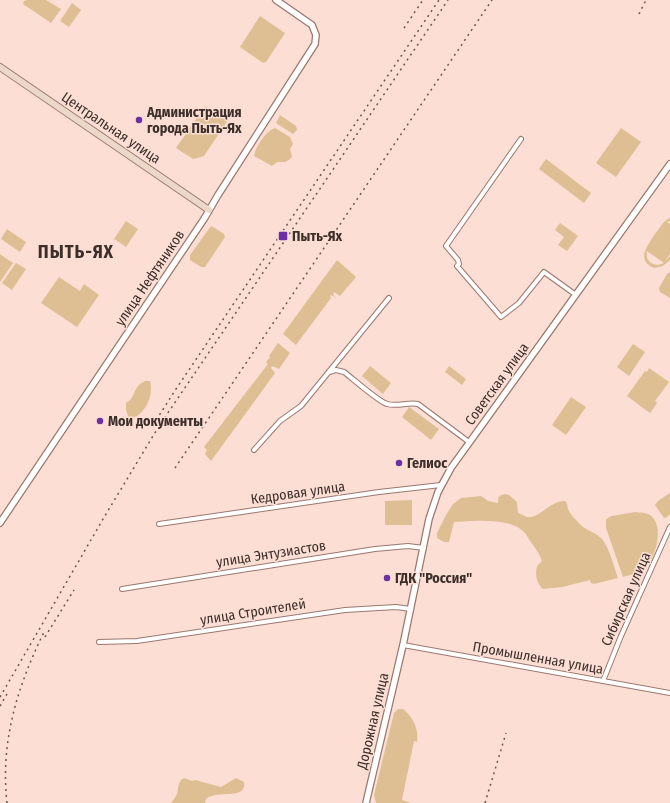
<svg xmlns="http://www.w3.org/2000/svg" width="670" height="803" viewBox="0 0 670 803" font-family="'Fira Sans Condensed',sans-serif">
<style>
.green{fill:#debf93;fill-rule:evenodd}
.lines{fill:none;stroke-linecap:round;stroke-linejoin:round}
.minor-casing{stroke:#9a786e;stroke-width:6}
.tertiary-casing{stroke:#9a786e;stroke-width:8}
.secondary-casing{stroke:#9a786e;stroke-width:8}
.minor{stroke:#fff;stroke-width:4}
.tertiary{stroke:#fff;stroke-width:5.5}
.secondary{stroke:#ecd8c9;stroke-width:6}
.rail{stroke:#695751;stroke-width:1.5;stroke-dasharray:2 4;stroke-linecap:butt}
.poi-dot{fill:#6b30a6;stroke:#fcded4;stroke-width:1.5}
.labels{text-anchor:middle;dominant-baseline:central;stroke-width:3;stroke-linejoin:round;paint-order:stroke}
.poi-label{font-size:14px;font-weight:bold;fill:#3c2e29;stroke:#fcded4;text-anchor:start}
.street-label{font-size:14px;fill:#3c2e29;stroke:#fcded4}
.district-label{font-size:18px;font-weight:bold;letter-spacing:1px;fill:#3c2e29;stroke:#fcded4}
</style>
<rect width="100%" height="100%" fill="#fcded4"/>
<g class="green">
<path d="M27 0H46L61 9 51 23 23 4 24 1Z"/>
<path d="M72 3 81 10 69 27 60 21Z"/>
<path d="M260 16 285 33 266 62 263 63 240 47Z"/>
<path d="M205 106 228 120 204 156 193 159 176 148Z"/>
<path d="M280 115 296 126 297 130 293 134 276 123Z"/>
<path d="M275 128 290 137 293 144 290 149 292 157C287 163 284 162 277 162L272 166 254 156C256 146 266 131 275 128Z"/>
<path d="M621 128 641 142 616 177 596 163Z"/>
<path d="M546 159 591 193 584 203 539 169Z"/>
<path d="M670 218V221L667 222 670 224V254L665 262 670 256V260L663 266 654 268C635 260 648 245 655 234 660 228 663 221 670 218ZM647 251 664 263C654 268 645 262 647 251Z"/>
<path d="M126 221 138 229 126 247 114 239Z"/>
<path d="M560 223 578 236 567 251 558 245 564 237 555 230Z"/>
<path d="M211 226 213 227 224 234 225 237 205 267H201L190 260V255Z"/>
<path d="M7 229 26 242 20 252 1 239Z"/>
<path d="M0 254 13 263 0 282Z"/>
<path d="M337 260 356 277 340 296 334 292 333 295 337 298 331 295 330 297 331 298 296 345 283 334Z"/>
<path d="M16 263 26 269 12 290 2 283Z"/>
<path d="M670 272V298L660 292 659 288 667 274Z"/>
<path d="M59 277 80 291 84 284 99 295 77 327 41 303Z"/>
<path d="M278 343 290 353 279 369 272 366 271 368 275 373 211 461 205 454 207 450 204 447 268 364 266 362 270 357 269 356Z"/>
<path d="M633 344 645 352 629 376 617 367Z"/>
<path d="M370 366 391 383 383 394 362 376Z"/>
<path d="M449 366 466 379 462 385 445 372Z"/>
<path d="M649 368 669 382 655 401 657 403 650 413 627 396 645 371 647 372Z"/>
<path d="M145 381H150C154 396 145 416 129 419L126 410V403C136 398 132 387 145 381Z"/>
<path d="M571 397 586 407 566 435 552 425Z"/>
<path d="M409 407 439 429 431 440 402 417Z"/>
<path d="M670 493V514L667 517 664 518 655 505 658 501Z"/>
<path d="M505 494 509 495 517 502 518 513C521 514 524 516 527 517 539 519 551 500 565 501 568 504 567 506 568 509 570 514 574 518 578 522 584 530 594 531 601 538 609 546 614 567 618 578L594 584 591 583 590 580 562 587 543 589C536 582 535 575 537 566L542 561C540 554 535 548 531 542 528 539 527 534 524 532 510 517 472 521 454 522L449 542H444L437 538V533L446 515 453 504 461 498 481 496 488 501 498 503V498L501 495Z"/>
<path d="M412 500V525H385V501Z"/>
<path d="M635 512C640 513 645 512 650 515 665 525 656 559 644 568 638 573 630 575 623 577L606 528V519L612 516Z"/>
<path d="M398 709H403C413 717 419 729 417 742L414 741 402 800 411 803H376L374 795 394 713Z"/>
<path d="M184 778 192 781 195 780 221 787 236 778 244 782C247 801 218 789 206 799L205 803H171C173 800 176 797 177 794 179 788 177 782 184 778Z"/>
</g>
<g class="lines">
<g class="minor-casing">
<g id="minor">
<path d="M521 139 446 246 458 260 459 264 457 266 501 317 519 303 544 272 576 295"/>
<path d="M329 372 336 370 344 372C352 378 379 402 387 404 397 407 408 402 418 404L469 442"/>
<path d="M254 450 280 421 301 406 389 298"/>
<path d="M159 524 379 492 441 485"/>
<path d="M122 589 375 549 408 546 424 548"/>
<path d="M99 642 137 641 345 610 396 607 411 609"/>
<path d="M403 645 670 693"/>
<path d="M603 681 621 636 670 527"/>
</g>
</g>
<g class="tertiary-casing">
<g id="tertiary">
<path d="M0 523 204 219 218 195 315 44 316 35 312 25 276 0"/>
<path d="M366 803 403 645 429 519 438 492 451 468 670 164"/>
</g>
</g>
<g class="secondary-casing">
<path id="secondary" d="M0 67 209 210"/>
</g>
<use href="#minor" class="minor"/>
<use href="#tertiary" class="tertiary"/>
<use href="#secondary" class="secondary"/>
<g class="rail">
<path d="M639 14 646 0"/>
<path d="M404 28 423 0"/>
<path d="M153 425 176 389 439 0"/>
<path d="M175 468 492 0"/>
<path d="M45 637 74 590"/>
<path d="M0 697 106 514 159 426 448 0"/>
<path d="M0 706 7 694"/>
<path d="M7 803C0 740 18 685 45 630"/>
<path d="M485 803 506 733"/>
</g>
</g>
<g class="poi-dot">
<circle cx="139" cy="120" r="4"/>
<rect x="278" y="231" width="10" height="10" rx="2"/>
<circle cx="100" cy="421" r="4"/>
<circle cx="399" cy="463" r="4"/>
<circle cx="387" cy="578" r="4"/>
</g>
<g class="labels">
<g class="poi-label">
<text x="147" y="112">Администрация<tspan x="147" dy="16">города Пыть-Ях</tspan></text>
<text x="292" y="236">Пыть-Ях</text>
<text x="108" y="421">Мои документы</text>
<text x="407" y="463">Гелиос</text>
<text x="395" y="578">ГДК "Россия"</text>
</g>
<g class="street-label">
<text transform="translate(111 128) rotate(34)">Центральная улица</text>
<text transform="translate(150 278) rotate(-56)">улица Нефтяников</text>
<text transform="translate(497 384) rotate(-54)">Советская улица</text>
<text transform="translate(298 493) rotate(-8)">Кедровая улица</text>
<text transform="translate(271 554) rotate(-9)">улица Энтузиастов</text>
<text transform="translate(626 599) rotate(-66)">Сибирская улица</text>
<text transform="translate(253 612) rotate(-9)">улица Строителей</text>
<text transform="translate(538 658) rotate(10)">Промышленная улица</text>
<text transform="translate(373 721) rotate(-77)">Дорожная улица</text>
</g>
<g class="district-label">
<text x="76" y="252">ПЫТЬ-ЯХ</text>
</g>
</g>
</svg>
